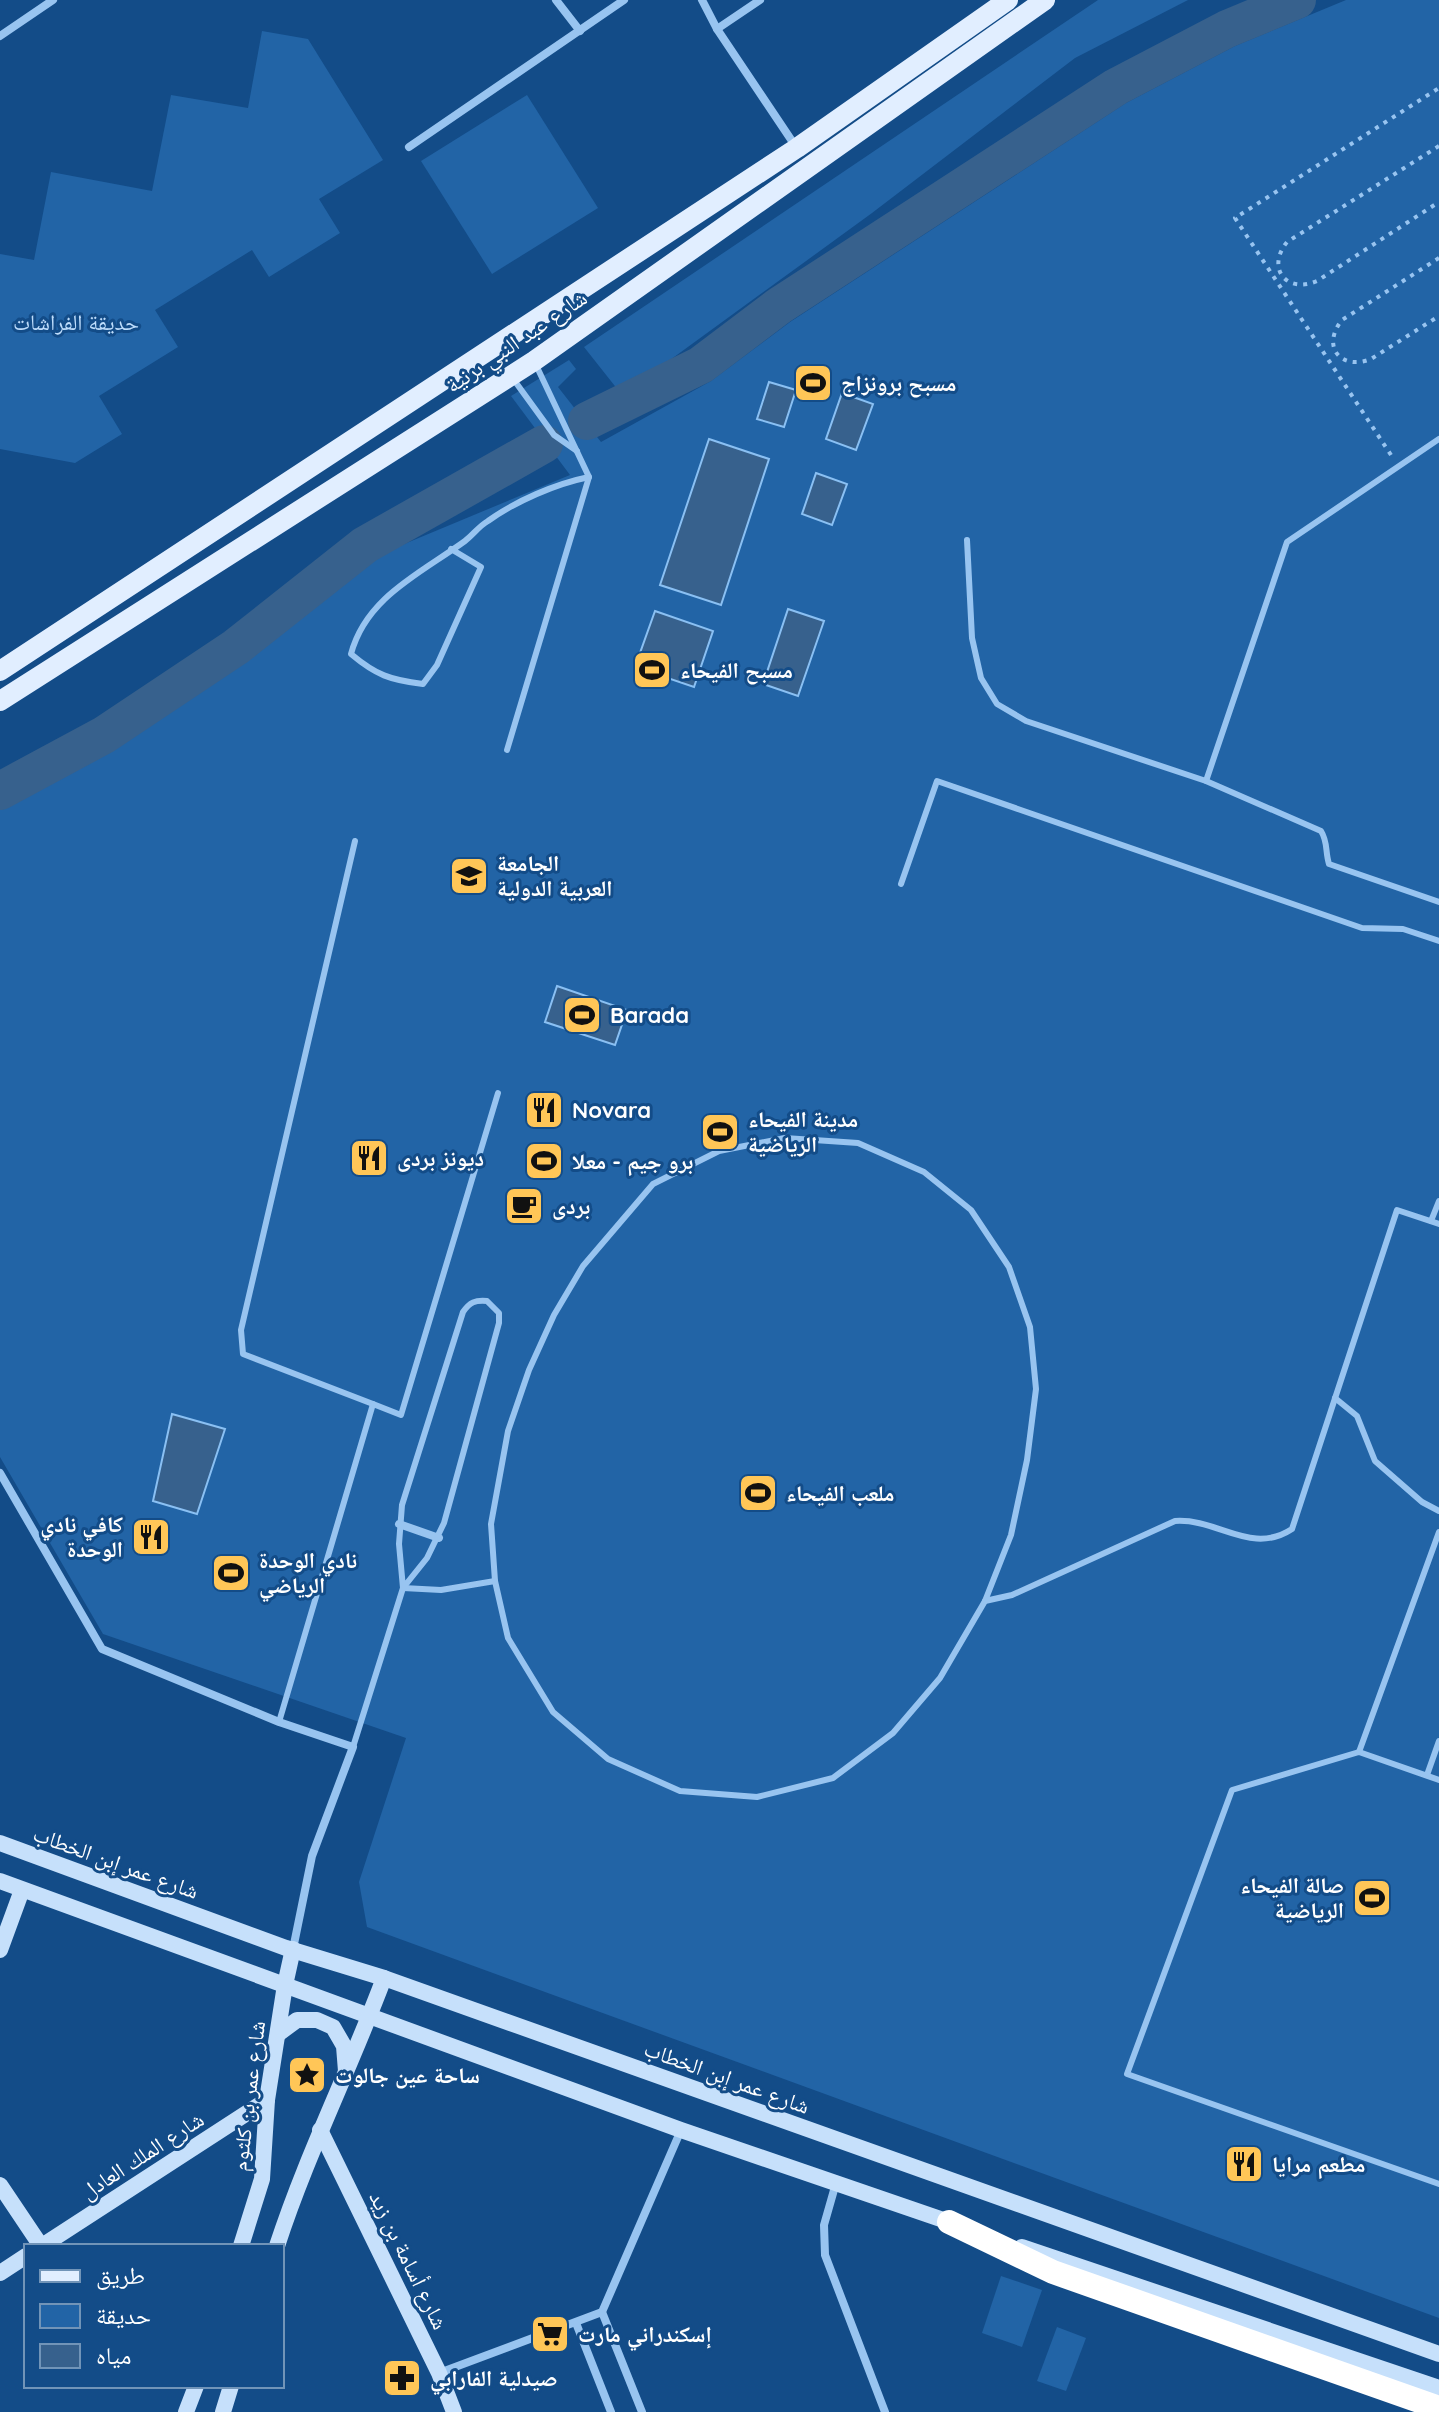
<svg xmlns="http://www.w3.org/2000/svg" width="1439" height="2412" viewBox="0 0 1439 2412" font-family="Quicksand,'Noto Naskh Arabic',sans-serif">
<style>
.green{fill:#2264a6}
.water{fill:#37618d;stroke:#8ac0f3;stroke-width:2}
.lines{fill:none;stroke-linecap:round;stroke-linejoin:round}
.river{stroke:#37618d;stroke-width:38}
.path{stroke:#98c4f0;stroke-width:4;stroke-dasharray:4 6;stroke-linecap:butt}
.lane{stroke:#98c4f0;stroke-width:6}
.street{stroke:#98c4f0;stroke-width:8}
.secondary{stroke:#c6e0fb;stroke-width:16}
.primary{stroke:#e1eeff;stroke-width:20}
.highway{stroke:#fff;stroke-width:24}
.labels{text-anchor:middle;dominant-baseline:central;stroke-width:6;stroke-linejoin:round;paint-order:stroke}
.park-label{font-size:22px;fill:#beddfc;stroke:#134c88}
.street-label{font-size:22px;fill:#fff;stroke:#134c88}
.poi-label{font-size:22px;font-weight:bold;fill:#fff;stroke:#134c88;text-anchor:start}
</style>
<rect width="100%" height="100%" fill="#134c88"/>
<g class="green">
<path d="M1098 0H1188L1075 58 872 213 622 395 584 347Z"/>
<path d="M1346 0H1439V2318L367 1927 359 1882 406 1738 103 1634 0 1457V807L111 747 244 658 373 557 570 475 511 396 569 360 576 369 558 387 601 442 711 381 790 322 1126 103 1235 46Z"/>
<path d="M262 31 308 39 383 160 319 199 340 233 269 277 252 250 155 310 178 347 99 396 122 434 75 463 0 449V254L34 260 51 172 152 191 171 95 248 108Z"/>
<path d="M527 95 598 208 492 274 421 161Z"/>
<path d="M1001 2276 1042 2290 1022 2347 982 2333Z"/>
<path d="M1057 2327 1086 2338 1066 2391 1037 2381Z"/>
</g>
<g class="water">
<path d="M769 382 796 390 784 427 757 419Z"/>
<path d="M842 393 873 404 856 450 826 439Z"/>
<path d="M709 439 769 459 721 605 660 585Z"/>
<path d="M816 473 847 484 832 525 802 514Z"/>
<path d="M788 609 824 621 798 696 763 684Z"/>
<path d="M655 611 713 631 694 687 635 667Z"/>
<path d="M557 986 627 1010 615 1045 545 1022Z"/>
<path d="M172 1414 225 1429 197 1514 153 1501Z"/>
</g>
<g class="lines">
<g class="river">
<path d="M587 421 701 365 779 306 1116 87 1227 29 1297 0"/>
<path d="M0 791 104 735 236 647 365 545 544 444"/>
</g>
<g class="path">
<path d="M1439 146 1287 242C1266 268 1286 294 1317 281L1439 202"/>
<path d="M1439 258 1342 320C1321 346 1340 371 1371 359L1439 316"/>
<path d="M1391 455 1235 218 1439 88"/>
</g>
<g class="lane">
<path d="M514 380 554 435 577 451"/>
<path d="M967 540 972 638 981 678 997 704 1026 721 1206 781 1321 831C1328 842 1325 851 1329 864L1439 902"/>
<path d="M451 549 481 567 437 665 423 684C390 680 376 675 351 654 366 597 421 573 465 541 473 535 479 526 488 521 516 501 555 484 589 477"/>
<path d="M507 750 589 477 536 365"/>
<path d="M1206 781 1287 542 1439 439"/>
<path d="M355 841 241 1330 243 1354 373 1404"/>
<path d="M901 884 937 781 1362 928 1403 929 1439 941"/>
<path d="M785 1138 858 1143 924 1172 971 1210 1009 1267 1030 1327 1036 1389 1027 1460 1011 1535 985 1601 940 1678 893 1733 833 1778 757 1797 680 1791 608 1759 553 1712 508 1638 495 1581 491 1524 508 1431 529 1370 554 1315 583 1266 653 1184 719 1151Z"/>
<path d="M1431 1221 1439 1201"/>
<path d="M1335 1398 1357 1416 1375 1461 1422 1502 1439 1511"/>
<path d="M403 1588 441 1590 495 1581"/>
<path d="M985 1601 1012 1595 1175 1521C1218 1518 1251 1556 1292 1529L1397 1210 1439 1224"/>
<path d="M279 1722 373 1404 401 1415 498 1093"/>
<path d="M353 1747 403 1588 427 1558 444 1523 499 1323V1313L487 1301C475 1300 470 1302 463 1312L402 1505 399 1544 403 1588"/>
<path d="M1359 1752 1439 1532"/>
<path d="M1427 1775 1439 1741"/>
<path d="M1439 1780 1359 1752 1232 1790 1127 2074 1439 2184"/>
</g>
<g class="street">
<path d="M556 0 580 31"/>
<path d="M702 0 717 29 796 147"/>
<path d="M717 29 760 0"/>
<path d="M0 36 53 0"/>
<path d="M409 147 624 0"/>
<path d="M0 1473 102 1649 279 1722 353 1747 312 1856 293 1949"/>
<path d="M399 1524 439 1538"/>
<path d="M836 2183 824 2225 825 2255 885 2412"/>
<path d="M602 2312 642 2412"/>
<path d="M576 2323 611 2412"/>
<path d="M439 2373 602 2312 681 2130"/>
</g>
<g class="secondary">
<path d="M0 1843 286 1948 384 1978 1439 2354"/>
<path d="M0 1881 681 2130 958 2225"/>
<path d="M0 1950 22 1890"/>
<path d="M278 2034 297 2020H317L333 2027 344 2046 346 2071"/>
<path d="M320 2130 439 2373 454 2412"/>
<path d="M0 2185 41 2246"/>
<path d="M42 2246 267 2100"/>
<path d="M241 2246 262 2179 267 2100 285 1985 293 1949"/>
<path d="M277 2246C307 2154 350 2069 384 1978"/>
<path d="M1022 2247 1439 2388"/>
<path d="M0 2273 26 2256"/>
<path d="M186 2412 196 2386"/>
<path d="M223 2412 231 2386"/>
</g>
<g class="primary">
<path d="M0 671 797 148 1008 0"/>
<path d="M0 701 534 361 1045 0"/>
</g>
<path class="highway" d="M949 2222 1053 2272 1439 2408"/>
</g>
<defs>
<g id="stadium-square" transform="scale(2)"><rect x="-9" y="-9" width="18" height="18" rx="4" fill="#ffc657" stroke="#134c88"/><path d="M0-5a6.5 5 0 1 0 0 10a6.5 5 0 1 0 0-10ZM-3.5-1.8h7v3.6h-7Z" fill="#111"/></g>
<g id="university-square" transform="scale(2)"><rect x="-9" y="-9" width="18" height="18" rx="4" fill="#ffc657" stroke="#134c88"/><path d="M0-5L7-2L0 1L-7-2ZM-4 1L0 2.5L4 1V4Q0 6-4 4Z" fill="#111"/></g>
<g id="restaurant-square" transform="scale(2)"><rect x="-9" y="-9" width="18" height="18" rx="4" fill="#ffc657" stroke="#134c88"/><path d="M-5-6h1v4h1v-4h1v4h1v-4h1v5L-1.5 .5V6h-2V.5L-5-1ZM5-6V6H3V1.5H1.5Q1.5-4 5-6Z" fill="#111"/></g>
<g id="cafe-square" transform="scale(2)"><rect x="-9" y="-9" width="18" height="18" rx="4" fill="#ffc657" stroke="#134c88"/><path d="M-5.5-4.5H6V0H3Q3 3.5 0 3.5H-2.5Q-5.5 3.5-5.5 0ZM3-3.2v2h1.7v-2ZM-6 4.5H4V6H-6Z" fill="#111"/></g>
<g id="sight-square" transform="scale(2)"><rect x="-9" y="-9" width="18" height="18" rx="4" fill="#ffc657" stroke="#134c88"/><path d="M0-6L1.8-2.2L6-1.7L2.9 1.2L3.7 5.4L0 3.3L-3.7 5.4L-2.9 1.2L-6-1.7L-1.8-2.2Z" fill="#111"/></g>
<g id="supermarket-square" transform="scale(2)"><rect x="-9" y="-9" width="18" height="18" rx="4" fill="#ffc657" stroke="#134c88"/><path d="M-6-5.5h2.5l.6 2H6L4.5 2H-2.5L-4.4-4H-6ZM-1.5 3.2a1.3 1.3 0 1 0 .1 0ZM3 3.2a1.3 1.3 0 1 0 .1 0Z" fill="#111"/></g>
<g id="pharmacy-square" transform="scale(2)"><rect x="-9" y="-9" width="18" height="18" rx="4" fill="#ffc657" stroke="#134c88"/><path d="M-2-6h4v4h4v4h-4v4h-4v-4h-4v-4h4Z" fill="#111"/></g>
</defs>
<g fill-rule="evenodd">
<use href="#stadium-square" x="813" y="383"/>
<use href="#stadium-square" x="652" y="670"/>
<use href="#university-square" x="469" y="876"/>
<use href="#stadium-square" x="582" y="1015"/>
<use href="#restaurant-square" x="544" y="1110"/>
<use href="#stadium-square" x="720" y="1132"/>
<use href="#restaurant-square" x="369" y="1158"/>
<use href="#stadium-square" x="544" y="1161"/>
<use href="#cafe-square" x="524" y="1206"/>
<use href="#stadium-square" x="758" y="1493"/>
<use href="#restaurant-square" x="151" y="1537"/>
<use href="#stadium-square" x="231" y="1573"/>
<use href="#stadium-square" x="1372" y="1898"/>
<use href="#sight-square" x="307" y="2075"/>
<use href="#restaurant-square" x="1244" y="2164"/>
<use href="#supermarket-square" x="550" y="2334"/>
<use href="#pharmacy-square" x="402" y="2378"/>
</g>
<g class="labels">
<g class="park-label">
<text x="76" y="322">حديقة الفراشات</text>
</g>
<g class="street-label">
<text transform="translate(516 341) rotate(-34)">شارع عبد النبي برنية</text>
<text transform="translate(116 1862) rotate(20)">شارع عمر إبن الخطاب</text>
<text transform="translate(727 2077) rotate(20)">شارع عمر إبن الخطاب</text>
<text transform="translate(248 2096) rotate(-83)">شارع عمر بن كلثوم</text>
<text transform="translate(142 2155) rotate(-33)">شارع الملك العادل</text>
<text transform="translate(409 2260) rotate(64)">شارع أسامة بن زيد</text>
</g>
<g class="poi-label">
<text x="841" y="383">مسبح برونزاج</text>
<text x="680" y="670">مسبح الفيحاء</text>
<text x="497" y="863">الجامعة<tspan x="497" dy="25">العربية الدولية</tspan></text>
<text x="610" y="1015">Barada</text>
<text x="572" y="1110">Novara</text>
<text x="748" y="1119">مدينة الفيحاء<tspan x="748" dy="25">الرياضية</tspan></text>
<text x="397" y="1158">ديونز بردى</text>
<text x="572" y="1161">برو جيم - معلا</text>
<text x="552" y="1206">بردى</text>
<text x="786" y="1493">ملعب الفيحاء</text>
<text x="123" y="1524" text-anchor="end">كافي نادي<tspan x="123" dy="25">الوحدة</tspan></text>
<text x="259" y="1560">نادي الوحدة<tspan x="259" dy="25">الرياضي</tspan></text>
<text x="1344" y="1885" text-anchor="end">صالة الفيحاء<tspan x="1344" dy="25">الرياضية</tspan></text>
<text x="335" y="2075">ساحة عين جالوت</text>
<text x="1272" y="2164">مطعم مرايا</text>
<text x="578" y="2334">إسكندراني مارت</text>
<text x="430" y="2378">صيدلية الفارابي</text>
</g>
</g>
<rect x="24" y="2244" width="260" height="144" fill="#134c88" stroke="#7194b8" stroke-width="2"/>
<rect x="40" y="2270" width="40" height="12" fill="#e1eeff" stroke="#7194b8" stroke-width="2"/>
<text x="96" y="2284" font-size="24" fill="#ffffff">طريق</text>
<rect x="40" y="2304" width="40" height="24" fill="#2264a6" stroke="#7194b8" stroke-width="2"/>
<text x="96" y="2324" font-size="24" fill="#ffffff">حديقة</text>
<rect x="40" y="2344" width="40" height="24" fill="#37618d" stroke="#7194b8" stroke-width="2"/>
<text x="96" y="2364" font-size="24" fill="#ffffff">مياه</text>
</svg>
